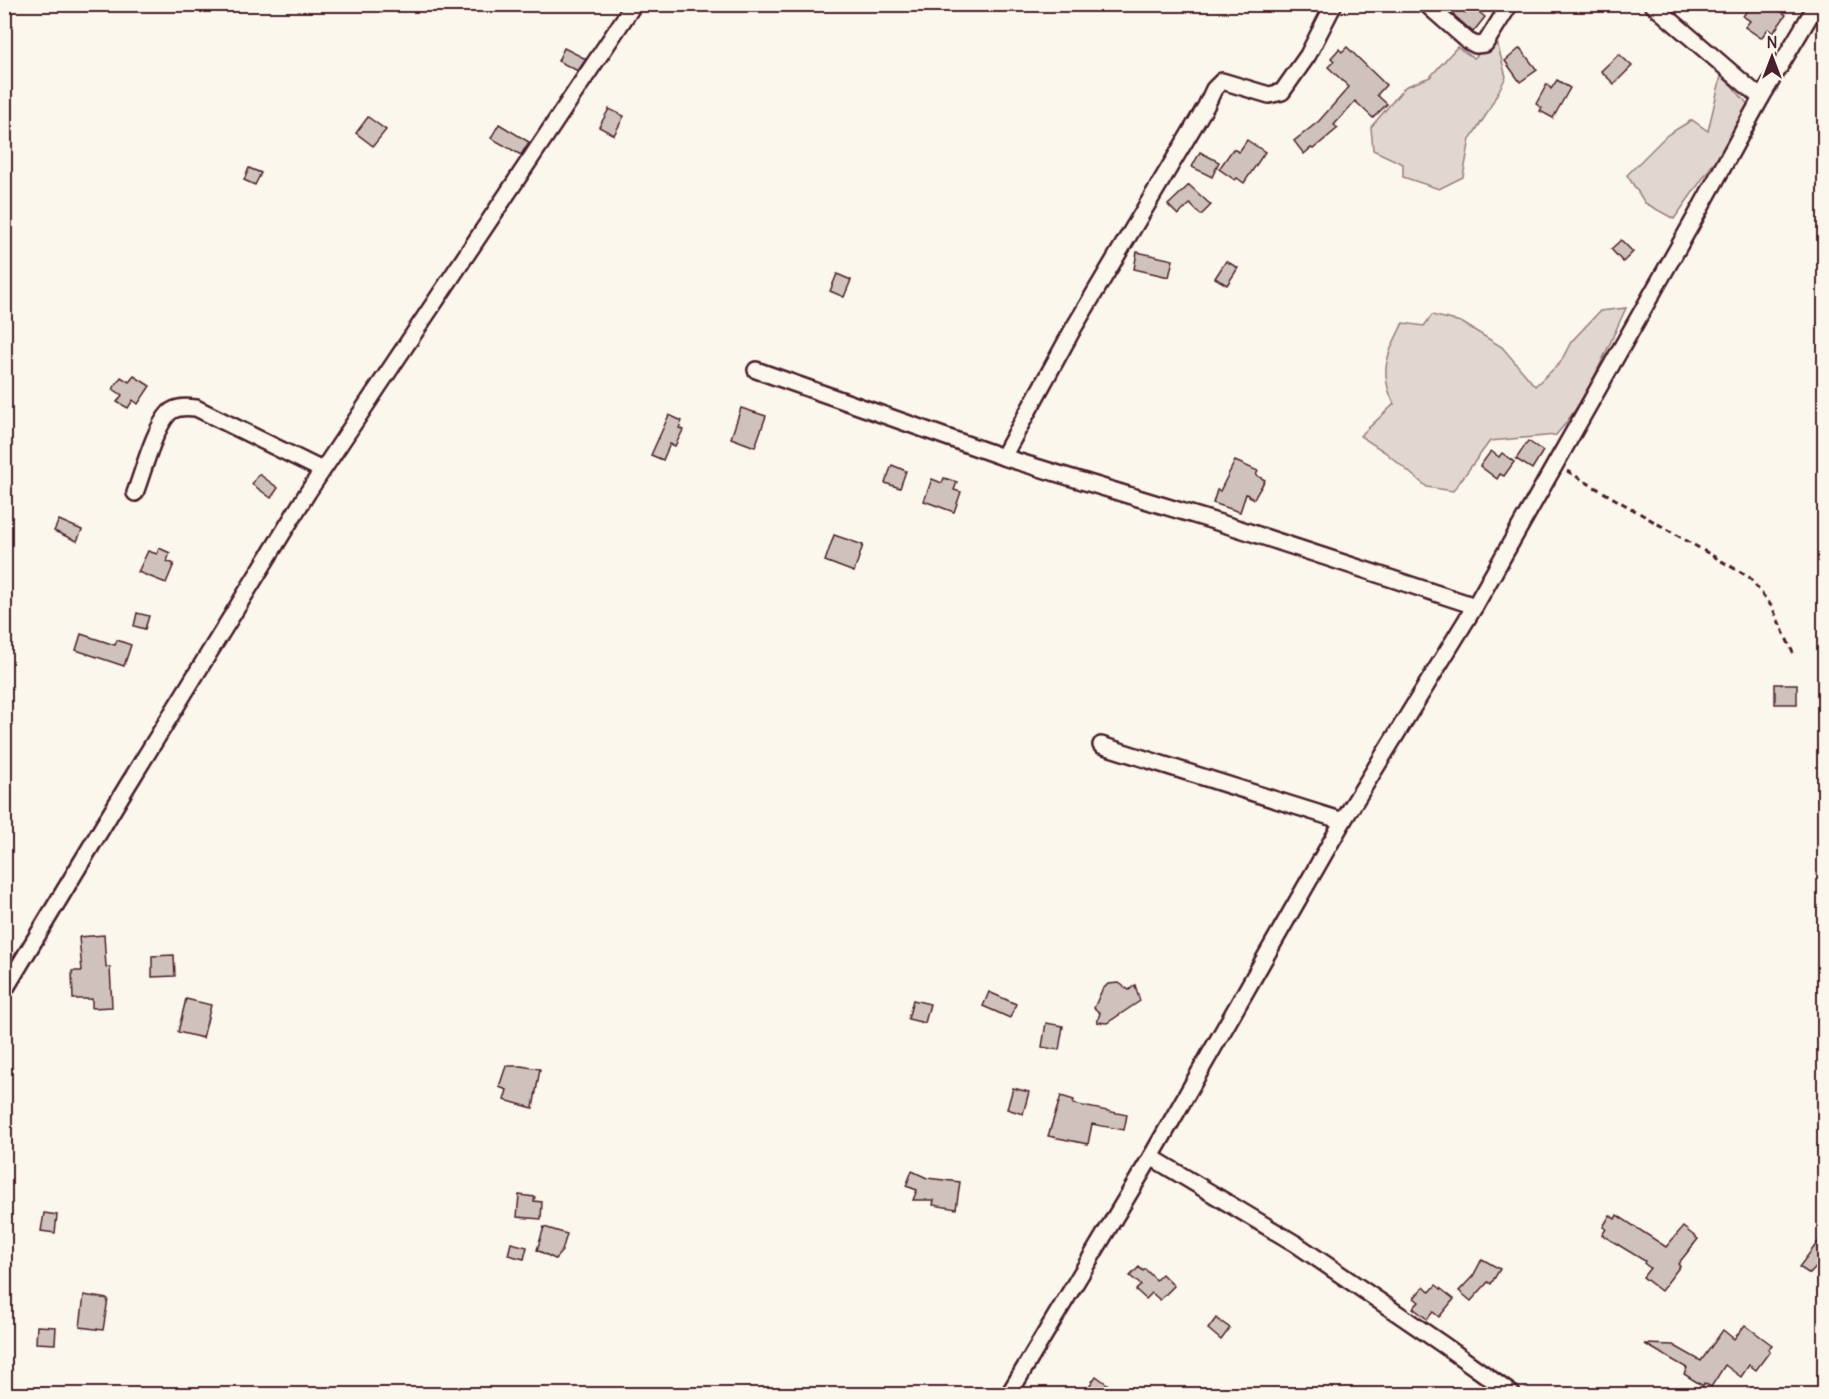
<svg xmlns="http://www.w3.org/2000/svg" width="1829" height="1399" viewBox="0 0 1829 1399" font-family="Delius,sans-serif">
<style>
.green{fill:#e2d7d0;stroke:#967b7e;stroke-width:1.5}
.building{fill:#cfc2bc;stroke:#4a1f2b;stroke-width:1.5}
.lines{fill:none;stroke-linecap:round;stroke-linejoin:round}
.street-casing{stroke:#4a1f2b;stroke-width:20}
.path{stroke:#4a1f2b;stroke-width:3;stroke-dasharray:6 4.5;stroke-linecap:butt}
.street{stroke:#fbf7ec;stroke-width:15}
</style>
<rect width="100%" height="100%" fill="#fbf7ec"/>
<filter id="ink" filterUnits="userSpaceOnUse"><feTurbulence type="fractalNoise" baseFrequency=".0167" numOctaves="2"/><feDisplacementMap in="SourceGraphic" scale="12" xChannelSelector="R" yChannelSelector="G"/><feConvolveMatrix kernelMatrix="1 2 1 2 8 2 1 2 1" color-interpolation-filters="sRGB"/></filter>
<g filter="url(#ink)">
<g class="green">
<path d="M1496 38 1506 77 1486 115 1470 139 1463 177 1439 189 1403 177V164L1373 150 1371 127 1405 87 1430 77 1457 47 1474 58Z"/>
<path d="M1721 76 1732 86 1752 109 1674 219 1645 203 1627 175 1667 135 1692 120 1708 131Z"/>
<path d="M1626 308C1606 351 1588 399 1556 435L1490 441 1453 491 1427 487 1385 452 1360 436 1394 404C1378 371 1388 353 1403 323L1424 326 1432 315 1461 322 1502 347 1535 386 1560 363 1571 342 1600 311Z"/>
</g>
<g class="building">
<path d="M1441 4H1456L1466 13 1472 6 1485 17 1473 32Z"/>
<path d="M1752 4H1771L1786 15 1773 33 1768 29 1761 38 1745 27 1750 21 1743 16Z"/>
<path d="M1347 47 1386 85 1377 95 1387 104 1373 118 1355 101 1334 125 1338 128 1313 149 1311 148 1304 154 1294 141 1319 121 1349 87 1328 67 1334 61 1331 58 1339 49 1342 52Z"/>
<path d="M564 48 586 59 578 71 558 61Z"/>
<path d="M1520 48 1537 70 1520 82 1505 61Z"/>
<path d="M1619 54 1632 66 1614 84 1601 71Z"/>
<path d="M1557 80 1570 88 1553 118 1540 111 1542 108 1536 104 1547 84 1551 89Z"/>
<path d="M609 109 624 116 614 135 599 127Z"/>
<path d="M368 117 386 130 373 146 356 133Z"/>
<path d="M499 124 529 142 521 155 491 138Z"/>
<path d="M1247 140 1265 152 1244 183 1237 178 1235 180 1219 169 1233 149 1239 152Z"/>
<path d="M1200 152 1219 162 1212 177 1192 167Z"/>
<path d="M249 168 261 173 255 185 244 180Z"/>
<path d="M1189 185 1211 205 1201 215 1190 204 1178 215 1168 205Z"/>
<path d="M1621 240 1633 252 1623 262 1611 249Z"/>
<path d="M1137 252 1173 260 1169 277 1134 269Z"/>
<path d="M1226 261 1238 268 1227 285 1215 278Z"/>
<path d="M837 274 851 280 844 297 830 291Z"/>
<path d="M134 376 150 386 138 404 133 400 128 408 117 402 122 395 113 389 121 377 129 382Z"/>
<path d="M741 408 766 416 755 447 731 438Z"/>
<path d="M669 415 682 421 679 428 683 430 675 446 670 444 663 460 651 455Z"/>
<path d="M1528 441 1543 451 1532 469 1516 459Z"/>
<path d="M1491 451 1499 457 1502 453 1514 462 1504 476 1500 474 1497 479 1480 466Z"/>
<path d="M1235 461 1258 471 1256 475 1265 480 1254 499 1246 494 1240 512 1213 503 1217 490 1220 491Z"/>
<path d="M892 465 906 471 900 488 885 483Z"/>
<path d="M259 474 278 488 271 498 252 484Z"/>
<path d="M944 478 957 482 954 490 961 492 954 512 924 501 932 479 942 483Z"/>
<path d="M59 520 82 530 77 541 54 531Z"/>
<path d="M834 535 863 545 854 572 825 561Z"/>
<path d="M159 548 170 553 167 561 174 564 166 583 138 572 148 551 157 554Z"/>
<path d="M137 613 149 616 145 629 134 626Z"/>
<path d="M81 634 115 645 117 640 131 645 124 666 76 650Z"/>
<rect x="1775" y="684" width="22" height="20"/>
<path d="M104 935 106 967H110L112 1007 92 1008V999H73L72 971H82L79 937Z"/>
<path d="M174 955 175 976 152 977V956Z"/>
<path d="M1119 983 1129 990 1135 985 1140 1001 1107 1023 1097 1022 1100 1013 1094 1008 1102 990 1108 984Z"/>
<path d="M989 992 1016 1004 1010 1018 983 1006Z"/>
<path d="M186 999 211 1005 203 1038 178 1032Z"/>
<path d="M913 1000 930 1004 925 1023 908 1019Z"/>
<path d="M1046 1023 1063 1026 1059 1050 1042 1047Z"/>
<path d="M506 1066H521L540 1069 533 1108 504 1100 507 1090 499 1087Z"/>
<path d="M1013 1088 1029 1092 1023 1114 1007 1109Z"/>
<path d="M1061 1096 1074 1100 1073 1104 1127 1115 1124 1130 1092 1124 1088 1144 1048 1136Z"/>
<path d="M912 1171 927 1178 960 1182 956 1209 933 1205 934 1200H913L917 1190 906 1186Z"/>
<path d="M519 1195 535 1197 534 1201 542 1202 541 1219 517 1217Z"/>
<path d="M44 1213 57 1215 55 1233 41 1231Z"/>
<path d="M1610 1215 1615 1219 1617 1215 1666 1247 1683 1227 1698 1239 1678 1264 1680 1266 1661 1291 1643 1277 1650 1268 1644 1263 1645 1261 1602 1235 1606 1229 1603 1227Z"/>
<path d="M544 1227 567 1234 562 1251 555 1259 537 1250Z"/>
<path d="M1824 1234V1259L1810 1274 1799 1267Z"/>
<path d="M511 1243 527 1247 524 1259 508 1255Z"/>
<path d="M1482 1259 1500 1269 1491 1284 1488 1282 1471 1301 1459 1291 1473 1276Z"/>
<path d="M1139 1267 1143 1271 1145 1269 1156 1280 1162 1274 1174 1286 1160 1300 1152 1293 1146 1299 1136 1290 1141 1285 1130 1276Z"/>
<path d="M1436 1285 1454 1299 1439 1317 1433 1312 1427 1319 1413 1308 1419 1302 1414 1298 1424 1286 1430 1292Z"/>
<path d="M84 1295 108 1299 103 1330 80 1327Z"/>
<path d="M1216 1318 1230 1328 1221 1340 1208 1329Z"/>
<path d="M1745 1325 1772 1345 1768 1349 1770 1351 1756 1370 1749 1365 1741 1377 1725 1365 1711 1387 1704 1383 1703 1386 1684 1374 1687 1368 1645 1344 1673 1345 1701 1361 1723 1330 1734 1339Z"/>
<path d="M37 1326 56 1327 55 1344 36 1343Z"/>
<path d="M1096 1376 1122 1395H1083Z"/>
</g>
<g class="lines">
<g class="street-casing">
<g id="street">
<path d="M1426 4 1468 41 1476 45 1485 44 1510 4"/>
<path d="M1652 4 1761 98 1817 4"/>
<path d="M756 370 1003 457 1240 529 1475 606"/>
<path d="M1003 457 1073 329 1206 106 1214 89 1222 81 1269 95 1282 92 1308 55 1334 4"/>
<path d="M135 493C143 472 154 429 169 413 176 406 187 407 196 408L322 470"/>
<path d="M1101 745 1343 821"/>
<path d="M4 991 126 788 308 492 634 4"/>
<path d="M1151 1157 1296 1244 1445 1346 1512 1394"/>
<path d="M1009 1394 1151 1157 1343 821 1475 606 1696 216 1761 98"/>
</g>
</g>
<path class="path" d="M1567 471 1749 577 1772 607 1793 653"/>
<use href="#street" class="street"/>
</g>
</g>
<rect width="1829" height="1399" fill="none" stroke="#fbf7ec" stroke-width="24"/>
<rect x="12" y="12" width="1805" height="1375" fill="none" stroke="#4a1f2b" stroke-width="2" filter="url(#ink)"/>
<g transform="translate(1772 57)" stroke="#fbf7ec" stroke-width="4.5" paint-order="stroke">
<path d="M0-4.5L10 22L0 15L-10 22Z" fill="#4a1f2b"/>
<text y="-9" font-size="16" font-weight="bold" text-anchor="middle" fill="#4a1f2b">N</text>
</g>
</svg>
